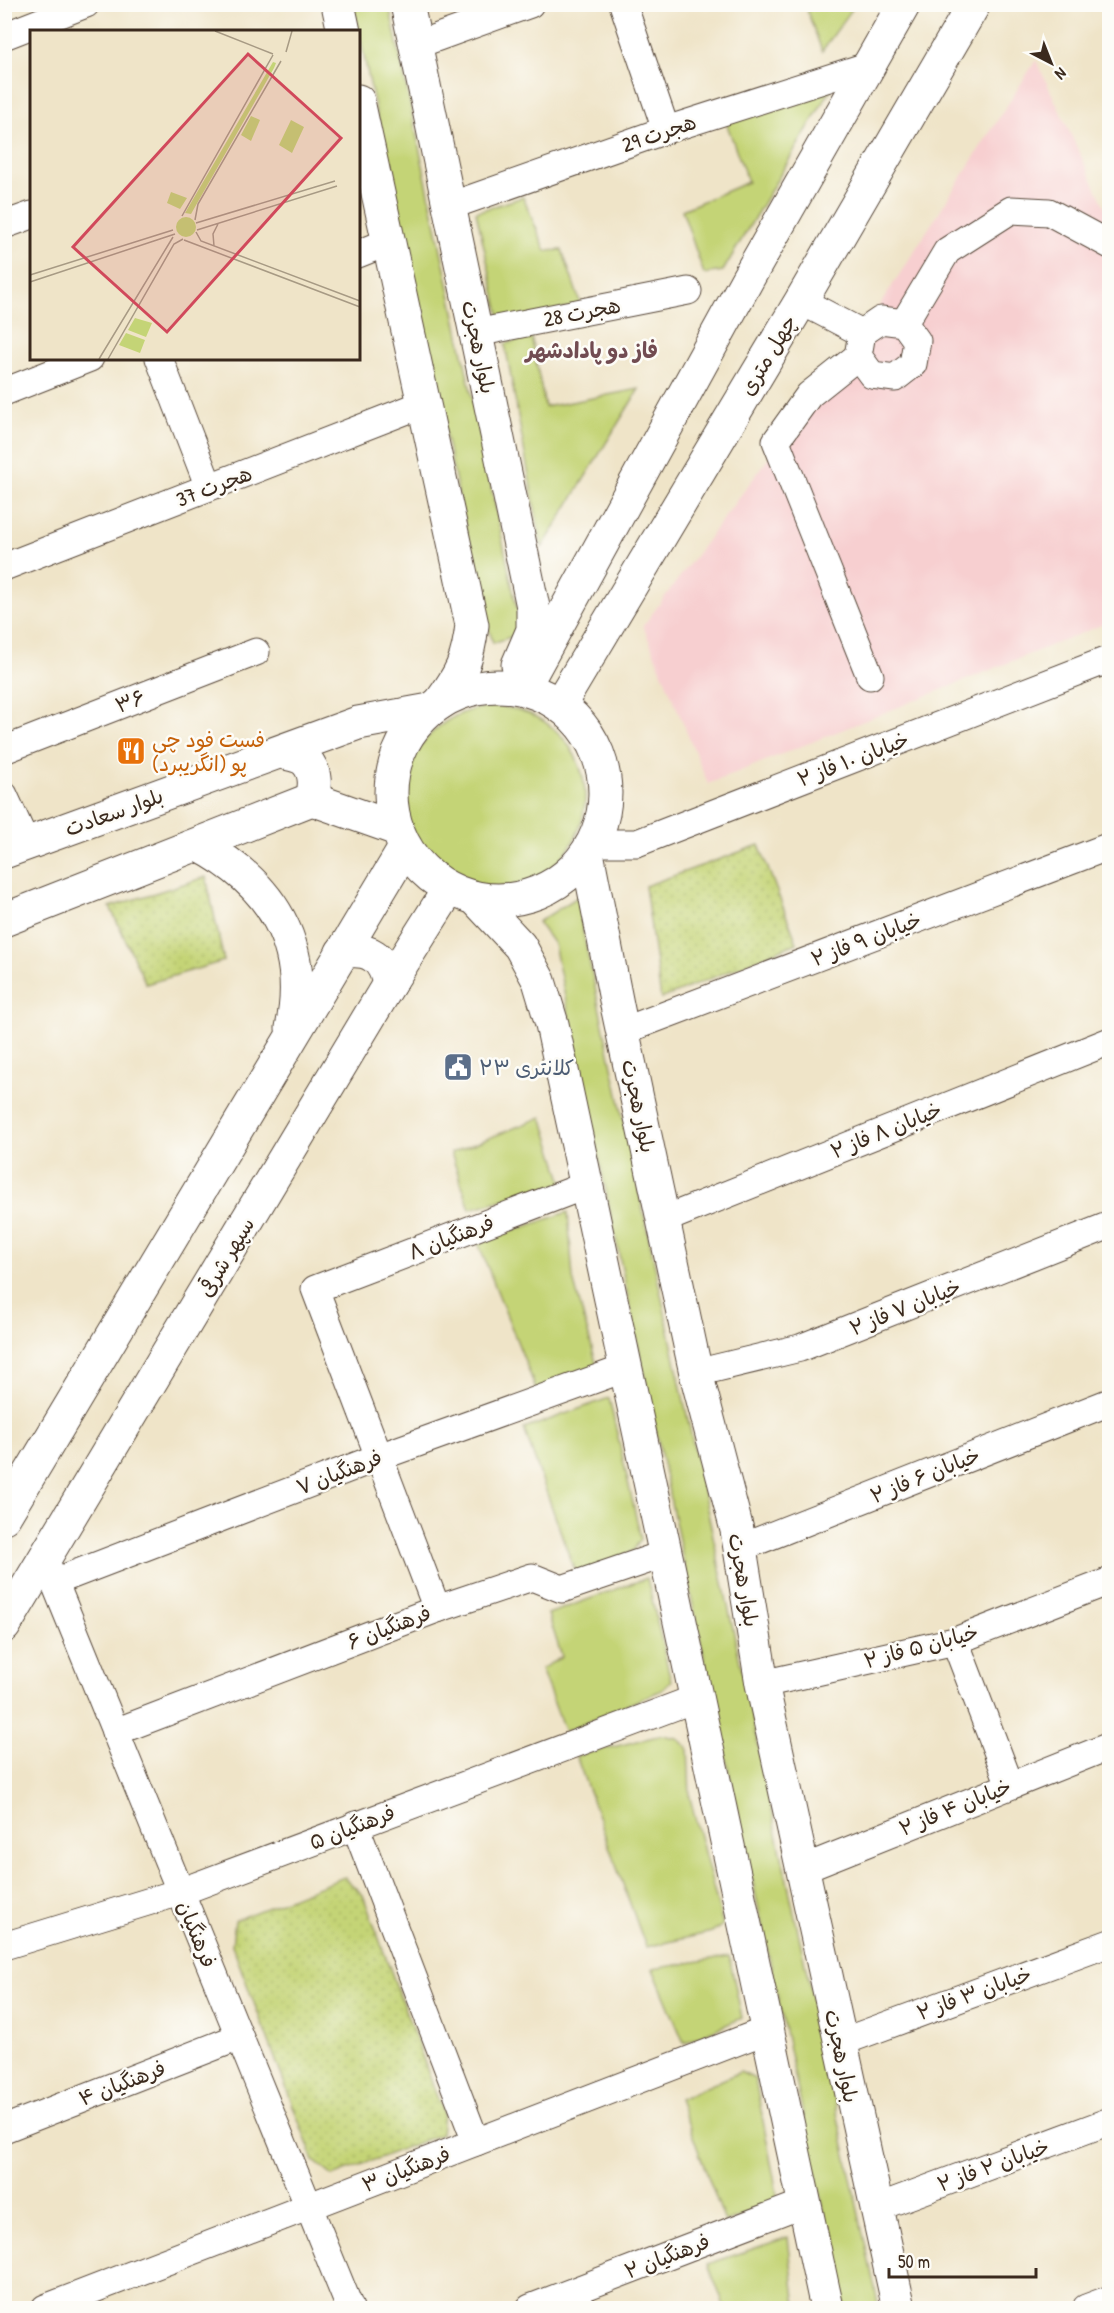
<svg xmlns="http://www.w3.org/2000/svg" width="1114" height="2313" viewBox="0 0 1114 2313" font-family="'Patrick Hand','Playpen Sans Arabic',sans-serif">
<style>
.built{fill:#f7cfd0}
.grass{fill:#c4d476;stroke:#807f4a;stroke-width:1.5}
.park{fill:url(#park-dots);stroke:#807f4a;stroke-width:1.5}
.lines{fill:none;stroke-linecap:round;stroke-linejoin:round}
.minor-casing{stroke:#564638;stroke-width:29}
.major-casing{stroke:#564638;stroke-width:35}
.minor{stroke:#fff;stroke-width:27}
.major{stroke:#fff;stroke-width:33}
.labels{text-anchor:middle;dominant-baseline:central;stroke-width:5;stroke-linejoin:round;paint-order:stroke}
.street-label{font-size:21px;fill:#3b2a1e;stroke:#fdfcf7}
.food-label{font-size:21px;fill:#c56008;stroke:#fdfcf7;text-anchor:start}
.service-label{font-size:21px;fill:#4e5e75;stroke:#fdfcf7;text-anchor:start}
.neighbourhood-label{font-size:22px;font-weight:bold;fill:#724c52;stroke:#fdfcf7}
.inset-road{fill:none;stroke:#a79a84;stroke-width:1.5}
.view{fill:#d1495b;fill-opacity:0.15;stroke:#d1495b;stroke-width:3}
.inset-edge{fill:none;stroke:#3b2a1e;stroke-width:3}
</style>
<defs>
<pattern id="park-dots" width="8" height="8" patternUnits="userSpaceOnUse" patternTransform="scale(1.5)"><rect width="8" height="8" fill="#c4d476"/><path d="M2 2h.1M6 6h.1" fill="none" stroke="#a9b666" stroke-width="1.8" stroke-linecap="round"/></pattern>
</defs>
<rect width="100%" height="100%" fill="#fdfcf7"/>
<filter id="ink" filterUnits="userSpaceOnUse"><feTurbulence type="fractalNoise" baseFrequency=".0167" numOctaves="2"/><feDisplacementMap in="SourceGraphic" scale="12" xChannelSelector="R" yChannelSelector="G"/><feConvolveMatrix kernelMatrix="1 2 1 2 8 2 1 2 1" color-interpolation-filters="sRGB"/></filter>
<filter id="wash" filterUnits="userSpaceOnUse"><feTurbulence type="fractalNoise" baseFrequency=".008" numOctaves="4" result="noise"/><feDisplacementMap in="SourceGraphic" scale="24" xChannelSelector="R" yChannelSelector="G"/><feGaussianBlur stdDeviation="1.35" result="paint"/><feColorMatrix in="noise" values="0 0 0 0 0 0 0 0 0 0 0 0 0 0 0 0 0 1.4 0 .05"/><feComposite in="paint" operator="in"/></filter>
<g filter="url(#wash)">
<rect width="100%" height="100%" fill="#efe4c8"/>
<path class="built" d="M1036 60 1109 216V622L708 784 643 626 862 333Z"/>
<g class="grass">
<path d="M353 5H389L521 628 513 636 493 643 483 608Z"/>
<path d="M805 5 855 4V5L822 51Z"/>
<path d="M844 67 723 271 704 274 682 210 748 182 723 114Z"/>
<path d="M523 197 546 251 562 250 581 305 501 322 476 212Z"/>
<path d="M531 336 545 407 639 389 542 548 505 344Z"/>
<circle cx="495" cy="797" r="90"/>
<path d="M584 893 579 909 583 932 879 2308H845L684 1564 554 944 538 922Z"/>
<path d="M542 1117 563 1183 470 1209 451 1153Z"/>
<path d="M568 1212 573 1279 600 1377 540 1399 478 1243Z"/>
<path d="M609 1398 641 1539 633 1551 576 1575 524 1429Z"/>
<path d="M647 1578 671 1681 662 1690 565 1732 541 1669 562 1657 548 1614Z"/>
<path d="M662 1735 677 1738 688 1748 690 1798 723 1925 712 1932 646 1947 576 1756Z"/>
<path d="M729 1956 742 2018 684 2043 653 1969Z"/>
<path d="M740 2072 755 2079 779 2204 725 2222 679 2099Z"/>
<path d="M788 2237 795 2299 798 2308H725L708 2264Z"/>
</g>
<g class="park">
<path d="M759 845 797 943 661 999 645 886Z"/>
<path d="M206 877 224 961 146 984 110 907Z"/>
<path d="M344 1877 363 1895 443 2113 441 2134 333 2176 314 2161 232 1945 235 1920Z"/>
</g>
</g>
<g filter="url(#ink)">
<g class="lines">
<g class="minor-casing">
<g id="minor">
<path d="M623 4 666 130"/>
<path d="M4 36 86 4"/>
<path d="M416 45 530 4"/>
<path d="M450 206 666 130 870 65"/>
<path d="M4 225 32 215"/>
<path d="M358 254 388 242"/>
<path d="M801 301 862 333"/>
<path d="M881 320 904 323 917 341 913 364 895 378 872 375 858 356 862 333Z"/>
<path d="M904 323 947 251 1011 210 1049 212 1110 245"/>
<path d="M476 333 688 291"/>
<path d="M858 356 809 395 776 441 870 676"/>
<path d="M159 358 209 487"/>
<path d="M4 392 90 358"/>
<path d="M4 567 423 404"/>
<path d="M4 750 256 652"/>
<path d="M4 795 26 843"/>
<path d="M593 843H637L1110 659"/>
<path d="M623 1031 1110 846"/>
<path d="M663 1220 1110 1041"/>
<path d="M696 1373 800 1348 1110 1225"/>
<path d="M740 1548 1110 1402"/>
<path d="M45 1559 350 2308"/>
<path d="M54 1582 379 1457 626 1368"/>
<path d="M437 1609 315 1289 587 1185"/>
<path d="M955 1641 1010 1785"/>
<path d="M762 1684 955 1641 1110 1581"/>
<path d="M115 1732 437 1609 532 1577 562 1589 665 1554"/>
<path d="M355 1825 476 2142"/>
<path d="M802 1869 1110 1746"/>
<path d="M4 1946 180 1892 697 1698"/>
<path d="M839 2043 1110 1943"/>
<path d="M4 2129 239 2037"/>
<path d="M876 2208 1110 2121"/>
<path d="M45 2308 767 2030"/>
<path d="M530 2308 804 2203"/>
<path d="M1086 2308 1110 2299"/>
</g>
</g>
<g class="major-casing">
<g id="major">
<path d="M338 4 344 32"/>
<path d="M407 4 533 607V630L518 665"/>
<path d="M358 101 472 625C468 661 461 674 440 703"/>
<circle cx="498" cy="793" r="107"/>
<path d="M523 688 748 278 904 4"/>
<path d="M560 704 801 301 974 4"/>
<path d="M282 752C288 754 296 755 302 758 316 767 316 785 312 799"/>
<path d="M199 845C271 883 310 945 292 1028"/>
<path d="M4 852 358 723 430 710"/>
<path d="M587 853 618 1010 696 1373 737 1530 762 1684 899 2308"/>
<path d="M475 898 520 946 539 981 552 1024 827 2308"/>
<path d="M4 920 312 799 397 829"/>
<path d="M342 952C369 947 384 957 389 984"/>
<path d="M4 1517 405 848"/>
<path d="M4 1626 389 984 449 889"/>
</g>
</g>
<use href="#minor" class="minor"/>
<use href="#major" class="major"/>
</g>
</g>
<defs>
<g id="restaurant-square" transform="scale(1.5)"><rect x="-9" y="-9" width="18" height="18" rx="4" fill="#e8710a" stroke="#fdfcf7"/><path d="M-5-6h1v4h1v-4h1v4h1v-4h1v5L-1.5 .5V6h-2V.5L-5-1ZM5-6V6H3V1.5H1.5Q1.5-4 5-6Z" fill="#fff"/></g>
<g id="civic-square" transform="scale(1.5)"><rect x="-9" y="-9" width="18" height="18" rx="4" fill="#5c6f8a" stroke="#fdfcf7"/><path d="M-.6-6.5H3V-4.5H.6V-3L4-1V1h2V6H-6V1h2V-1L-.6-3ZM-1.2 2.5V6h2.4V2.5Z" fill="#fff"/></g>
</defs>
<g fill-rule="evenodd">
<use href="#restaurant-square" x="131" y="751"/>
<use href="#civic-square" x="458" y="1067"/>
</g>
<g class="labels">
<g class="street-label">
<text transform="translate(659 133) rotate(-19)">هجرت 29</text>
<text transform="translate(582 312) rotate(-11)">هجرت 28</text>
<text transform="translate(479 347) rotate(78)">بلوار هجرت</text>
<text transform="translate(768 355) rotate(-59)">چهل متری</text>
<text transform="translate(214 486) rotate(-21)">هجرت 37</text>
<text transform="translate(130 701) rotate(-21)">۳۶</text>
<text transform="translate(853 759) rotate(-21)">خیابان ۱۰ فاز ۲</text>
<text transform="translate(114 812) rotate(-20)">بلوار سعادت</text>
<text transform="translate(866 939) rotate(-21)">خیابان ۹ فاز ۲</text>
<text transform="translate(639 1106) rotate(78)">بلوار هجرت</text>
<text transform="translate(886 1130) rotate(-22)">خیابان ۸ فاز ۲</text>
<text transform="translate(451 1237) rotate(-21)">فرهنگیان ۸</text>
<text transform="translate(226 1257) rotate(-59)">سپهر شرقی</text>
<text transform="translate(905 1307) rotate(-22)">خیابان ۷ فاز ۲</text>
<text transform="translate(339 1472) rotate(-21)">فرهنگیان ۷</text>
<text transform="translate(925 1475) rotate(-22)">خیابان ۶ فاز ۲</text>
<text transform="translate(744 1580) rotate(80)">بلوار هجرت</text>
<text transform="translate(389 1627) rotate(-21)">فرهنگیان ۶</text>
<text transform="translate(921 1646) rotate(-15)">خیابان ۵ فاز ۲</text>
<text transform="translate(955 1807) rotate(-22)">خیابان ۴ فاز ۲</text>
<text transform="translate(352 1827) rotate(-21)">فرهنگیان ۵</text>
<text transform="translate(197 1934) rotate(68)">فرهنگیان</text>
<text transform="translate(974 1993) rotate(-20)">خیابان ۳ فاز ۲</text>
<text transform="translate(842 2056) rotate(78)">بلوار هجرت</text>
<text transform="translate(122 2083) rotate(-21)">فرهنگیان ۴</text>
<text transform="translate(993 2165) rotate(-20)">خیابان ۲ فاز ۲</text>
<text transform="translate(406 2169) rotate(-21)">فرهنگیان ۳</text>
<text transform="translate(667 2256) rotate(-21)">فرهنگیان ۲</text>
</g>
<g class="food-label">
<text x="152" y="739">فست فود چی<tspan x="152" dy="24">پو (انگریبرد)</tspan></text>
</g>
<g class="service-label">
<text x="479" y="1067">کلانتری ۲۳</text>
</g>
<g class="neighbourhood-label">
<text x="592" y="350">فاز دو پادادشهر</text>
</g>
</g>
<g transform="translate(30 30)">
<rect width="330" height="330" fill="#efe4c8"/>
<path d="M243 32 246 33 244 38 161 184 155 183ZM221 86 230 90 221 111 211 105ZM146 197a10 10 0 1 1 20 0a10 10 0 1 1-20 0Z" fill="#c4d476"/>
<path d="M261 90 274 97 262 123 249 115ZM141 162 157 168 150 179 137 173ZM105 288 122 293 116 307 98 300ZM96 303 115 310 110 323 89 315Z" fill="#c4d476"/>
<path class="inset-road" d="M185 1 243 24M256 22 262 1M152 186 243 25M165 190 168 174 251 31M166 193 305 151M167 200 307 156M166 202 171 211 330 271M154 210 330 277M184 216 183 204 188 194M0 245 143 200M0 252 145 204M69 329 143 207M78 329 144 214 153 209"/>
<path class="view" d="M218 24 311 108 137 302 43 217Z"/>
<rect width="330" height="330" class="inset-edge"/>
</g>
<rect width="1114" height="2313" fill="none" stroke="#fdfcf7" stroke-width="24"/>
<g transform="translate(1051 63) rotate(138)" stroke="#fdfcf7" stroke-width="4.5" paint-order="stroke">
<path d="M0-4.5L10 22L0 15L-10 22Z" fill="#3b2a1e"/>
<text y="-9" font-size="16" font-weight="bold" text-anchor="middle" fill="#3b2a1e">N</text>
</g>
<path d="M889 2268v9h147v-9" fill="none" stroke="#3b2a1e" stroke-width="3"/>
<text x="898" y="2268" font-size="18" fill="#3b2a1e" stroke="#fdfcf7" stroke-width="4.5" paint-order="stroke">50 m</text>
</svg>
